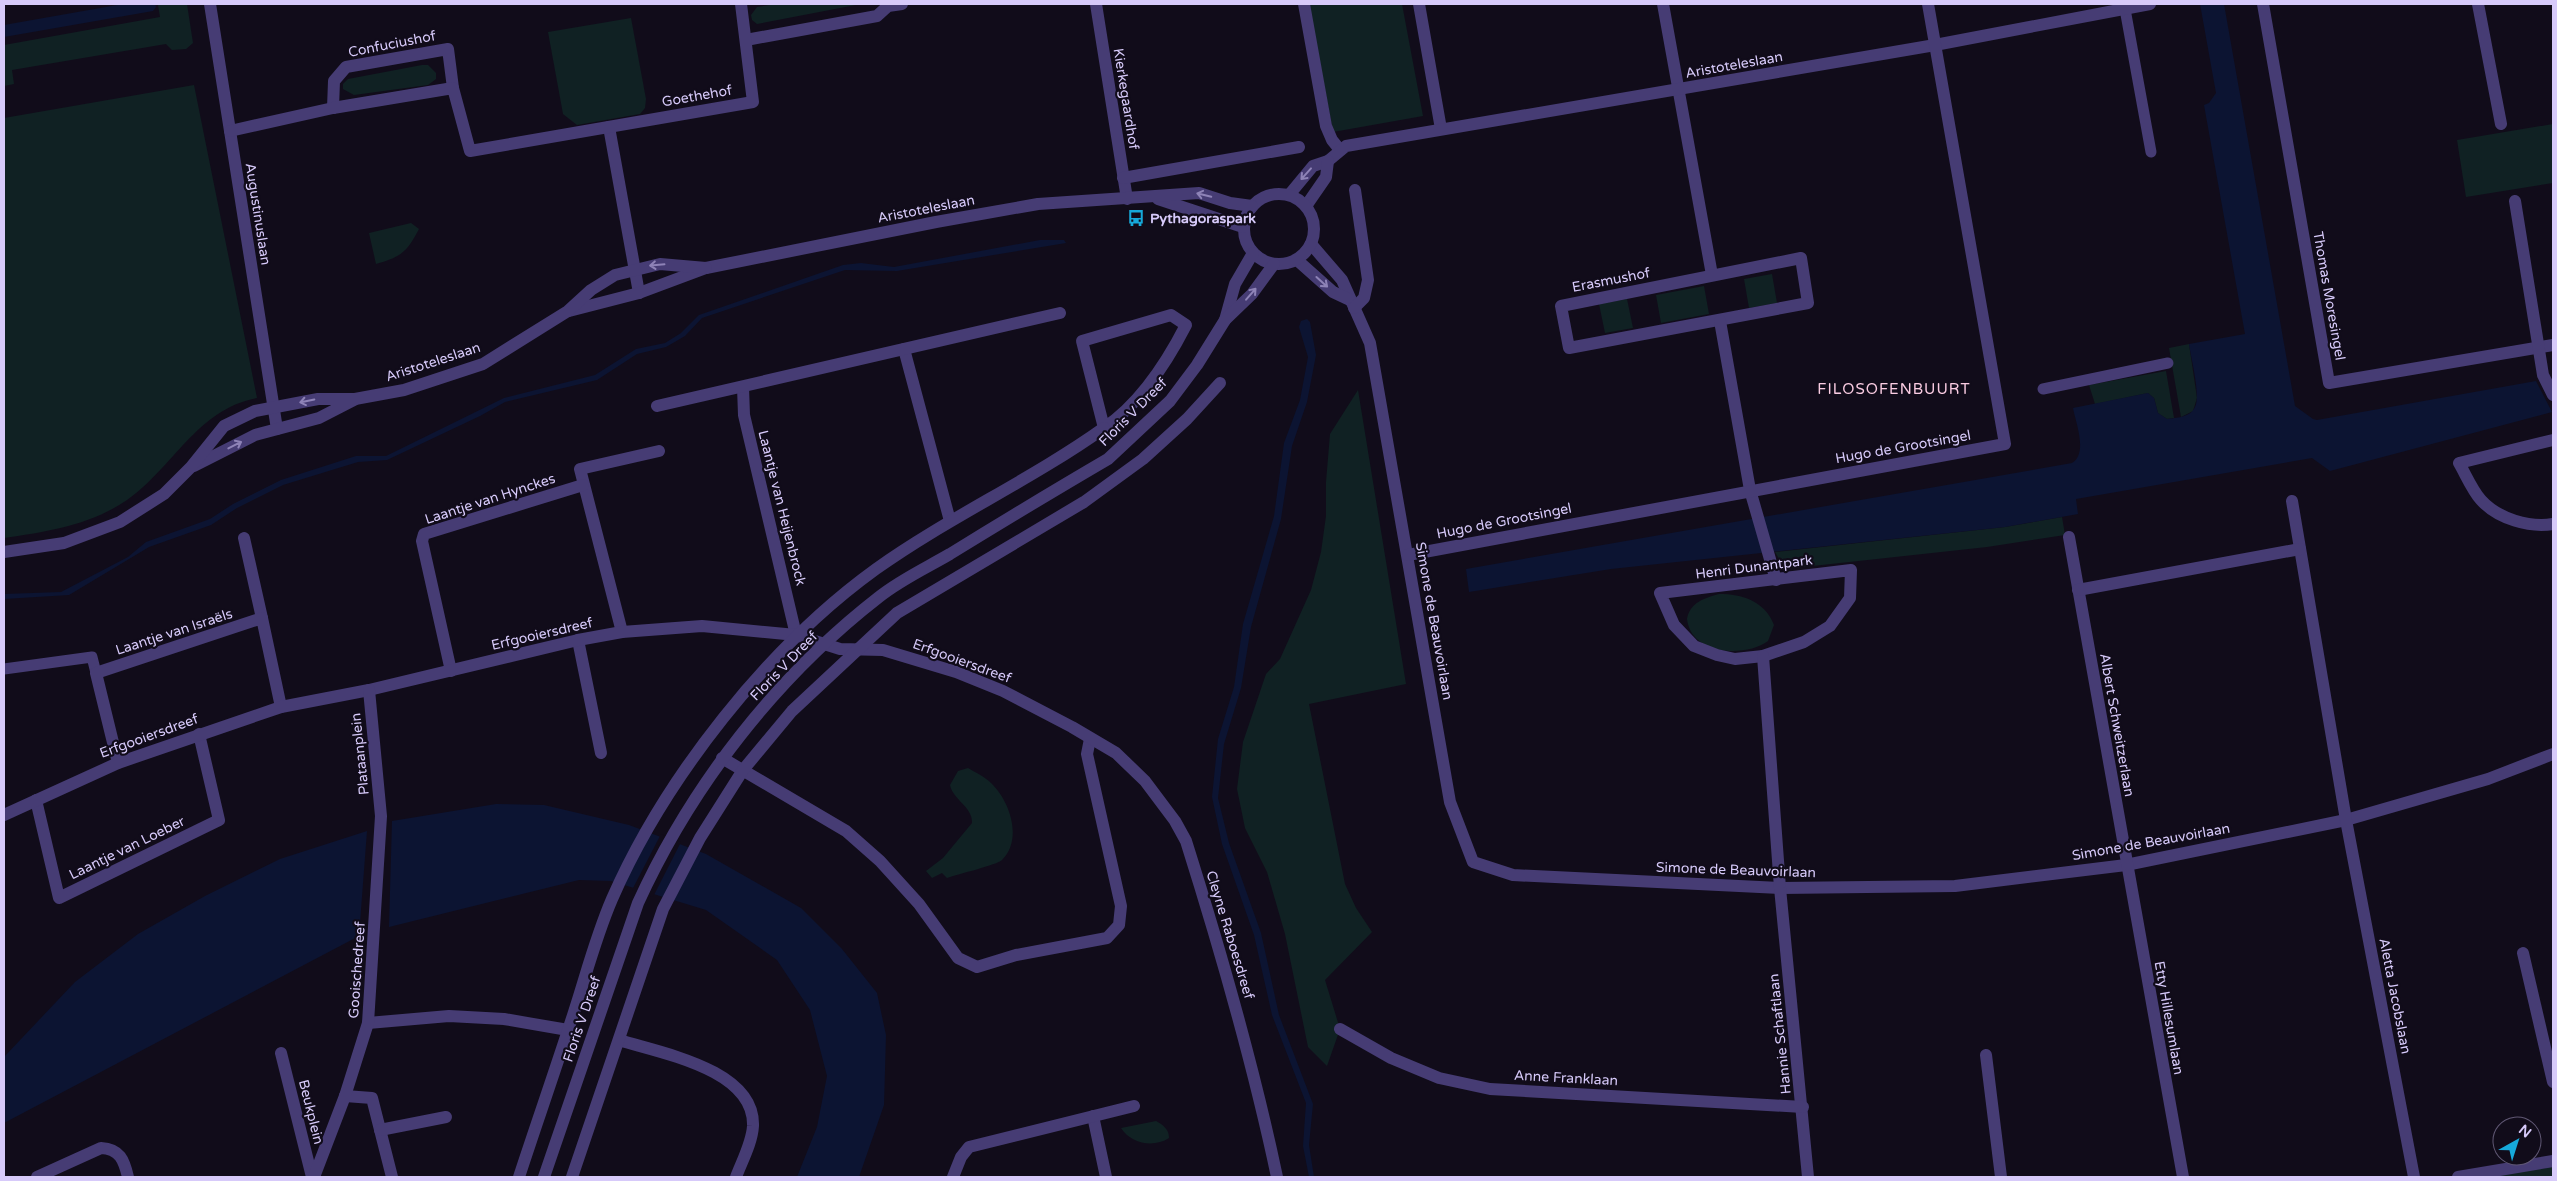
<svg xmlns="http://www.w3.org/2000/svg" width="2557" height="1181" viewBox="0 0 2557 1181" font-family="'Varela Round',sans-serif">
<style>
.green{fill:#102123}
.water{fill:#0c1432}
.pier{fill:#110c1a}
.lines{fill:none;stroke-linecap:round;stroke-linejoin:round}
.pedestrian{stroke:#463c74;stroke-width:11}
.minor{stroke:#463c74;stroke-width:12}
.tertiary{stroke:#463c74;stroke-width:12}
.oneway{stroke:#8e83b7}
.labels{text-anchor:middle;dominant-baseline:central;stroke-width:4.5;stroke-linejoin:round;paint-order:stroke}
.street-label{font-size:14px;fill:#d7cafa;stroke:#110c1a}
.poi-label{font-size:14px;font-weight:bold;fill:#d7cafa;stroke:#110c1a;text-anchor:start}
.neighbourhood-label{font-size:15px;letter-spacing:1px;fill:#facce2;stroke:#110c1a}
</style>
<rect width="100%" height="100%" fill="#110c1a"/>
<g class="green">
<path d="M167 4H187L193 43 186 49 172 50 166 44 12 70 14 84 4 86V45L160 17 158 5Z"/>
<path d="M776 4H861L757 24 752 20 751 15 757 7Z"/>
<path d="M1309 4H1402L1423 116 1333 132Z"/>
<path d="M631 18 646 99 645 108 640 114 577 125 563 114 548 32Z"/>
<path d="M422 65H428L436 73V79L428 85 354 95 343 89V84L348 79Z"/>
<path d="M194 85 257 398C197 409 173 468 127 500 91 525 46 532 4 538V118Z"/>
<path d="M2553 124V183L2466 197 2457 140Z"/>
<path d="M411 223 419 229C407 252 401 257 376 264L369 233Z"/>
<path d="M1772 274 1777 303 1749 308 1744 279Z"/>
<path d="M1704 286 1709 314 1661 323 1656 295Z"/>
<path d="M1627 299 1633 328 1605 333 1599 304Z"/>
<path d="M2189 344 2197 398 2193 411 2181 417 2169 348Z"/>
<path d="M2166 371 2174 418 2167 419 2158 413 2154 398 2148 393 2095 404 2089 385Z"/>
<path d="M1358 390 1406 684 1309 704 1345 884 1356 908 1372 932 1325 980 1340 1029 1327 1066 1308 1047 1285 934 1267 872 1245 828 1237 789 1243 742 1266 674 1280 659 1311 590 1321 552 1326 516V482L1330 434Z"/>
<path d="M2062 517 2065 535 1987 547 1785 569 1775 552 2005 527Z"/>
<path d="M1719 594C1742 594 1765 601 1774 625L1768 641C1745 658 1691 655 1687 619 1690 602 1705 598 1719 594Z"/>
<path d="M968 768C976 773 984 776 991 783 1010 801 1023 839 1002 860 997 865 958 874 947 878L942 873 932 878 926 871 943 858 972 823C973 807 953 800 950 785L958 771Z"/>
<path d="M1156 1121C1163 1125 1169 1129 1169 1138 1154 1148 1131 1144 1121 1128Z"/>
<path d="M2553 1167V1177H2485Z"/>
</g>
<g class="water">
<path d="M123 4H155L156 7 153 11 4 37V25Z"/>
<path d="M2200 4H2224L2295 406 2313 419 2317 420 2536 381 2552 412 2330 471 2312 458 2076 499 2078 514 2005 527 1611 569 1469 592 1466 569 2072 463C2088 453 2076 424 2073 408L2148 393 2154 398 2158 413 2167 419C2176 418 2191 417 2195 407 2201 396 2191 358 2189 344L2245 334 2204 105 2209 103 2216 93Z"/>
<path d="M1040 240H1064L1066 243 897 271 845 270 702 318 685 336 666 347 637 354 597 380 505 402 480 416 387 460 358 462 283 485 237 508 211 525 149 547 69 595 4 599V594L61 592 128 557 146 542 210 519 233 504 281 480 356 456H386L504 398 595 375 636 349 665 343 681 333 699 315 843 265 861 263 894 267Z"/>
<path d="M1307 319 1310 322 1316 355 1307 402 1292 446 1281 519 1251 627 1241 688 1224 744 1218 798 1229 843 1261 933 1279 1015 1313 1104 1309 1145 1314 1177H1309L1303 1146 1306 1103 1272 1015 1254 935 1222 844 1212 797 1218 739 1234 687 1243 624 1274 516 1284 443 1300 400 1308 357 1299 327 1301 321Z"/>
<path d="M496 804 544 805 629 825 706 854 801 908 842 949 877 993 886 1035 884 1105 859 1177H797L817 1127 827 1076 810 1010 777 960 706 910 611 881 579 880 389 927 392 821Z"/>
<path d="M367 831 359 936 4 1123V1057L75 982 138 934 205 896 280 859Z"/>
</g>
<path class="pier" d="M661 834 681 842 653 897 632 890Z"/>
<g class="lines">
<g class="pedestrian">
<path d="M2125 9 2151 152"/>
<path d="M2043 389 2168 363"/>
<path d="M4 669 92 657 96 673"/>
</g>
<g class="minor">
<path d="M210 4 277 429"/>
<path d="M1096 4 1127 199"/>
<path d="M1304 4 1326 126 1332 140 1340 150"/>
<path d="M1419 4 1441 129"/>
<path d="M1663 4 1712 275"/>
<path d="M2263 4 2329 383 2553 345"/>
<path d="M2478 4 2501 124"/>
<path d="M746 40 877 16 888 6 902 4"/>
<path d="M333 108 334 81 346 67 448 49 453 88"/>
<path d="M609 127 639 293"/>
<path d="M230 131 333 108 453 88 470 151 753 102 741 4"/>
<path d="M1123 178 1299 147"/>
<path d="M1289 195 1313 166 1328 161 1346 146 1935 45 2150 4"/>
<path d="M2515 201 2543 375 2553 395"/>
<path d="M1306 206 1326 177 1328 161"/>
<path d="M1311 244 1342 280 1370 343 1450 802 1473 862 1513 875 1780 888 1955 886 2126 865 2346 820 2488 779 2553 754"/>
<path d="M1801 258 1808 303 1569 348 1561 306Z"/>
<path d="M1297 260 1333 292 1350 300"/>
<path d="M1354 308 1364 298 1368 280 1355 190"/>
<path d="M1171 315 1186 325C1166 364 1140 404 1104 428L1082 341Z"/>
<path d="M1720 321 1750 490 1776 580"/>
<path d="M904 349 950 521"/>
<path d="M743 387 744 415 796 635"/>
<path d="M657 406 1060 313"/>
<path d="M2553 440 2459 463C2466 475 2472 490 2481 500 2498 519 2530 528 2553 524"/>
<path d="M2292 501 2346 820 2414 1177"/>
<path d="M2069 537 2183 1177"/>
<path d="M244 538 262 618"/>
<path d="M1408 555 2005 444 1928 4"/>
<path d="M1851 570 1850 598 1830 626 1804 642 1763 656 1735 659 1717 655 1694 646 1674 625 1660 593Z"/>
<path d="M2078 590 2300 549"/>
<path d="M622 632 580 469 659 451"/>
<path d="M578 640 601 753"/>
<path d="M1763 656 1780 888 1808 1177"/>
<path d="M451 671 422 541 424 534 583 485"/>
<path d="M722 758 846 831 880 861 919 904 958 958 977 967 1016 955 1107 938 1119 925 1121 906 1087 754 1090 739"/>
<path d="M118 763 96 673 262 618 281 707"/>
<path d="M36 800 59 898 219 820 199 734"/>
<path d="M4 815 118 763 281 707 369 690 578 640 622 632 702 626 796 635 840 649 883 650 956 672 1003 691 1072 727 1116 753 1145 781 1175 821 1186 841C1221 952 1253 1063 1277 1177"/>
<path d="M2523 953 2553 1082"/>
<path d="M368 1023 449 1016 504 1019 568 1030"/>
<path d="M1340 1029 1391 1058 1439 1078 1490 1089 1803 1107"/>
<path d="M619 1040C660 1053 755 1069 753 1126 752 1143 742 1161 736 1177"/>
<path d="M281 1053 312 1177"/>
<path d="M1986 1055 2001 1177"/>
<path d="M345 1096 372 1098 392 1177"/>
<path d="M1093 1116 1106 1177"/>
<path d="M380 1130 446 1117"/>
<path d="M37 1177 101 1148C120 1149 124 1160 128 1177"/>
<path d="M314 1177 345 1096 368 1023 381 816 369 690"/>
<path d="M519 1177C537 1122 556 1068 574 1012 586 975 596 936 612 899 665 778 768 647 876 569 949 517 1031 480 1104 428"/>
<path d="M572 1177 663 909 700 838 743 770 792 711 897 613 1084 502 1143 459 1187 419 1220 383"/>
<path d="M953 1177 961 1157 969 1147 1134 1106"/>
<path d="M2458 1177 2553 1161"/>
</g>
<g class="tertiary">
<circle cx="1279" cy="229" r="35"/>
<path d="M1158 199 1243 227"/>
<path d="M569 311 639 293 706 268 936 222 1038 204 1199 193 1230 203 1252 206"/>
<path d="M1225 320 1235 284 1253 253"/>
<path d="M194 466 255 435 319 418 354 400"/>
<path d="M4 552 64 543 120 522 164 494 191 467 224 426 255 411 318 399H355L404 390 483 364 568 311 591 290 615 275 660 264 706 268"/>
<path d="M544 1177 638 903C692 785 776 677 879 597 900 580 926 568 950 554 1002 522 1055 490 1108 459L1170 401 1197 365 1225 320 1252 294 1274 264"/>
</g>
</g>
<defs><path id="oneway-shaft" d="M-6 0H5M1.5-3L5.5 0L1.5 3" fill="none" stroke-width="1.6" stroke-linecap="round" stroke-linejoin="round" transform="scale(1.25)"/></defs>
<g class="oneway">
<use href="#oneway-shaft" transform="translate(1306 174) rotate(132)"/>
<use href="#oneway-shaft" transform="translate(1204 195) rotate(-166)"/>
<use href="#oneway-shaft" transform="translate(657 265) rotate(175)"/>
<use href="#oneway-shaft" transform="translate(1322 282) rotate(42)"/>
<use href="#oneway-shaft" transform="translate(1251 294) rotate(-49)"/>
<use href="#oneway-shaft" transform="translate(307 401) rotate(168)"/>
<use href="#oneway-shaft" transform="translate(235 445) rotate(-27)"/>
</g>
<defs>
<g id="bus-bare" transform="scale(1.35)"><path d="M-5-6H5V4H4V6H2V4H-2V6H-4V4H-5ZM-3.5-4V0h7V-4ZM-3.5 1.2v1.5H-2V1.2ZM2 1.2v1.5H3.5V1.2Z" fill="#16a9da" stroke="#110c1a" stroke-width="2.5" paint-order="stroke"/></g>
</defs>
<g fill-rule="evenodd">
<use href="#bus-bare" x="1136" y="218"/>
</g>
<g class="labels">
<g class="street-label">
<text transform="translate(392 44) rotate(-11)">Confuciushof</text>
<text transform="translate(1734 65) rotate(-10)">Aristoteleslaan</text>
<text transform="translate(697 96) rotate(-10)">Goethehof</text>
<text transform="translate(1126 99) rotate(81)">Kierkegaardhof</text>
<text transform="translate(926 209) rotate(-11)">Aristoteleslaan</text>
<text transform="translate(258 214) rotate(81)">Augustinuslaan</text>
<text transform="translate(1611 280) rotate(-11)">Erasmushof</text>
<text transform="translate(2329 296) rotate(80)">Thomas Moresingel</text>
<text transform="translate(433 362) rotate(-18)">Aristoteleslaan</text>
<text transform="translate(1133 412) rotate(-45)">Floris V Dreef</text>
<text transform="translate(1903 447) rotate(-10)">Hugo de Grootsingel</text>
<text transform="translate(490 499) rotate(-18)">Laantje van Hynckes</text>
<text transform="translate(782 508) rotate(76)">Laantje van Heijenbrock</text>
<text transform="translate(1504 521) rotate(-11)">Hugo de Grootsingel</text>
<text transform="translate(1754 567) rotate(-7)">Henri Dunantpark</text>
<text transform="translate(1434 621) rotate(80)">Simone de Beauvoirlaan</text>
<text transform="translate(174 632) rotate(-18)">Laantje van Israëls</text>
<text transform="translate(542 634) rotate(-13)">Erfgooiersdreef</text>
<text transform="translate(962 661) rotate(20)">Erfgooiersdreef</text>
<text transform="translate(784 666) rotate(-46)">Floris V Dreef</text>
<text transform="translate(2117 725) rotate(80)">Albert Schweitzerlaan</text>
<text transform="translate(149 736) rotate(-20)">Erfgooiersdreef</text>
<text transform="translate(360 754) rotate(-96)">Plataanplein</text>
<text transform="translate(2151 842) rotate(-10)">Simone de Beauvoirlaan</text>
<text transform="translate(127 848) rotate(-26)">Laantje van Loeber</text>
<text transform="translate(1736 870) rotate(2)">Simone de Beauvoirlaan</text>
<text transform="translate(1230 935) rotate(73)">Cleyne Raboesdreef</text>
<text transform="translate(357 970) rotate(-86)">Gooischedreef</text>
<text transform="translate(2395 996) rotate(79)">Aletta Jacobslaan</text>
<text transform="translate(2169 1018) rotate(80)">Etty Hillesumlaan</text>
<text transform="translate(582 1019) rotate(-71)">Floris V Dreef</text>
<text transform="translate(1780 1034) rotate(-96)">Hannie Schaftlaan</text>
<text transform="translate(1566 1078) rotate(3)">Anne Franklaan</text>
<text transform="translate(311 1112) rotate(76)">Beukplein</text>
</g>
<g class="poi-label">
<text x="1150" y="218">Pythagoraspark</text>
</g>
<g class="neighbourhood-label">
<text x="1894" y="389">FILOSOFENBUURT</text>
</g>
</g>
<rect width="2557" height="1181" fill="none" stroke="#d7cafa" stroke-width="10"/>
<g transform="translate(2517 1141) rotate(39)"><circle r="24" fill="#110c1a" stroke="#605874"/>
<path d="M0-4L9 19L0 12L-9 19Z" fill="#16a9da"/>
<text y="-8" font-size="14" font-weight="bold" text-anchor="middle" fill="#d7cafa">N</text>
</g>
</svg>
